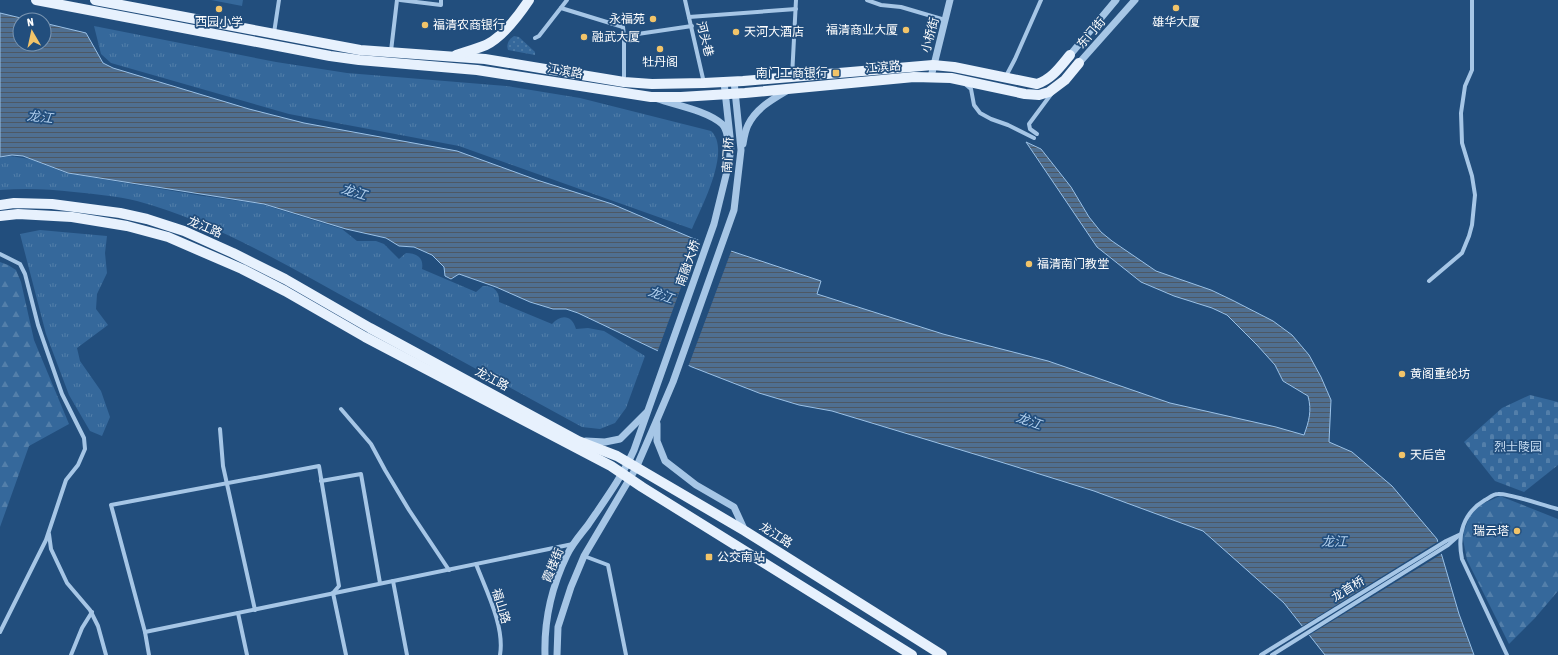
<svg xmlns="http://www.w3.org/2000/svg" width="1558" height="655" viewBox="0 0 1558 655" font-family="'Asap Condensed','Noto Sans SC',sans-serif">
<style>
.grass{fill:url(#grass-dots)}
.forest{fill:url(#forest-firs)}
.cemetery{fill:url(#cemetery-stones)}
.park{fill:url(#park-tufts)}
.garden{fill:#35689b}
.water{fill:url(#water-rules);stroke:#9ac1e7}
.pier{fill:#224e7d}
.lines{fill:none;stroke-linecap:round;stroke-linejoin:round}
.minor{stroke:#a6c6e6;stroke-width:4}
.tertiary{stroke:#a6c6e6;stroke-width:7}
.primary{stroke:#e7f1fd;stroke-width:10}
.poi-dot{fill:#f2c469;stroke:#224e7d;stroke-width:1.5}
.labels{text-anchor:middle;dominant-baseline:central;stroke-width:3.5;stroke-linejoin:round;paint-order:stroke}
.poi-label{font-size:12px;fill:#fff;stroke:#224e7d;text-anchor:start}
.street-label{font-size:12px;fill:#fff;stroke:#224e7d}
.park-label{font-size:12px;fill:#cadff5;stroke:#224e7d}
.water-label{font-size:13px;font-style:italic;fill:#b2d0ee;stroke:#224e7d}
</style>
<defs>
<pattern id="grass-dots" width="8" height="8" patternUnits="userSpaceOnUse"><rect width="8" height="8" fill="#35689b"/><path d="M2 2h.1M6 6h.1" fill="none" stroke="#537faa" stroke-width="1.8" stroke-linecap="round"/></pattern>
<pattern id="forest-firs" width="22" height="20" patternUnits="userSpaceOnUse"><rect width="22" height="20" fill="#35689b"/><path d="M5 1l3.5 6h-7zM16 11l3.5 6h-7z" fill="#537faa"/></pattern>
<pattern id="cemetery-stones" width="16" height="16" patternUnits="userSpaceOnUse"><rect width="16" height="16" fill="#35689b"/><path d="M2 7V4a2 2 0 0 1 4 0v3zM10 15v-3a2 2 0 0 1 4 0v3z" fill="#537faa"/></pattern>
<pattern id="park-tufts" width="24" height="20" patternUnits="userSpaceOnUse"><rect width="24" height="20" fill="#35689b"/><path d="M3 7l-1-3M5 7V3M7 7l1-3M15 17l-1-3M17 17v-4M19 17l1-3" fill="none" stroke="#537faa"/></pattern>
<pattern id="water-rules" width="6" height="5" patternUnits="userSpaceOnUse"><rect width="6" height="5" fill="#4f6f91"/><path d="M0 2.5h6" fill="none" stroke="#4d5864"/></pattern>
</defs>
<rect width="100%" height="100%" fill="#224e7d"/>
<path class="grass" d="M514 36 519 37 535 52V55L508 50C506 44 509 39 514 36Z"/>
<g class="forest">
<path d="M0 262 8 265 16 270 21 282 34 340 69 424 29 446 0 527Z"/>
<path d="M1500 496 1558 519V591L1535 618 1509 644 1467 560 1463 539 1464 531 1471 513 1480 505Z"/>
</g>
<path class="cemetery" d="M1530 395 1558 402V465L1524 492 1495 481 1464 442 1502 408Z"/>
<g class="park">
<path d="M94 26 276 62 347 73 506 86 580 98 711 131C732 150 701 208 692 229L459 146 289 114 111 63 101 54Z"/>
<path d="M10 156 30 159 66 173 203 196 261 204 342 229 357 241H376L384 244 399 259 406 253C417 253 424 258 422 269L476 292 483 286C494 285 500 292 499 302L552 324C561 314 572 315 576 329L588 328 604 331 645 356 626 408 615 423 600 429 582 427C509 387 436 347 363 307 289 267 218 223 137 201 117 196 94 194 74 192 49 189 25 188 0 190V158Z"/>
<path d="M40 230 107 236 105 253 107 273 97 294 96 309 108 325 77 348 80 361 101 391 110 417 102 436 90 431 69 395 46 334 20 234Z"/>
</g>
<path class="garden" d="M211 0H243L242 6Z"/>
<path class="water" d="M0 13 29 20H20V44H44V23L86 33 103 63 113 68 249 109 304 123 457 151 537 180 612 204 692 238 821 281 817 294 943 334 1048 361 1170 403 1276 427 1304 435C1309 421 1312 411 1308 396L1283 381 1275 365 1257 345 1227 315 1212 308 1174 296 1141 282 1097 247 1026 142 1041 149 1071 187 1089 217 1101 232 1112 241 1156 271 1211 290 1232 300 1273 321 1292 335 1309 355 1321 377 1331 400 1329 442 1352 452 1392 486 1437 539 1459 614 1474 655H1325L1284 603 1203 531 1094 491 1004 463 832 411 799 405 759 393 692 367 578 313 566 309H553L530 302 496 287 459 274 451 279 445 276 444 267 432 255 414 247 399 246 386 238 346 229 264 204 68 173 23 156 12 155 0 157Z"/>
<g class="pier">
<path d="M699 238 732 249 688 367 657 353Z"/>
<path d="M1439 541 1443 553 1308 636 1301 627Z"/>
</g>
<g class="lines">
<g class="minor">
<path d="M400 0 441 5V0"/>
<path d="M685 0 704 83"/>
<path d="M867 0 881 5 901 7 945 20"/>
<path d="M561 8 623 27 624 36V81"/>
<path d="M689 17 796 9"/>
<path d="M274 33 279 0"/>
<path d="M624 36 692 26"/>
<path d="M535 38 539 36 567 0"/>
<path d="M391 51 397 0"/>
<path d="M792 77 796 0"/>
<path d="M1005 78 1015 59 1041 0"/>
<path d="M964 83 971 89 974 105 980 113 991 119 1008 125 1034 138"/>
<path d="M1037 134 1030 129 1029 124 1052 93"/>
<path d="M0 254 20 264 25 274 38 325 47 351 62 394 84 438 85 449 78 465 66 480 46 540 0 632"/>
<path d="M1429 281 1462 253 1469 236 1472 225 1475 195 1472 176 1462 143 1461 113 1465 86 1472 70V0"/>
<path d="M341 409 371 444 385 470 409 510 449 570"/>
<path d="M220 429 223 466 255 610"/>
<path d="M321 481 361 474 380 583"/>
<path d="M49 534 51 549 67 583 90 610 98 626 106 655"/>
<path d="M584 556 608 565 626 655"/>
<path d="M476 564C486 590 505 627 500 655"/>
<path d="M393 581 407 655"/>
<path d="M333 593 346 655"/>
<path d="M238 613 247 655"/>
<path d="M145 632 573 544"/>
<path d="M71 655 82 628 92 612"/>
<path d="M149 655 145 632 111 505 319 466 339 586 333 593"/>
<path d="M1261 655 1446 541 1461 534"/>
<path d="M1272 655 1448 545 1457 537"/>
<path d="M1507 655 1462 559C1457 535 1463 513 1485 500 1489 498 1493 494 1498 494 1509 493 1545 506 1558 509"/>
</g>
<g class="tertiary">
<path d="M1070 55 1116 0"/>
<path d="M1079 63 1135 0"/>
<path d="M931 77 950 0"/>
<path d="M658 99C676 105 708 111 722 124 725 127 726 130 727 135"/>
<path d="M743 144C744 138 745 131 748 125 756 108 773 99 788 90"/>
<path d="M657 424V441L665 461 696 485 734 507 745 531"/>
<path d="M586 441 605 442 620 439 646 413"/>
<path d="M545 655C544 621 552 586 567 555 572 544 581 534 588 525 605 500 622 477 634 450L714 224 729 163 731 146 724 82"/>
<path d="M557 655 558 627 571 587 584 556 636 468 656 422 673 382 734 210 741 150 734 81"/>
</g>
<g class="primary">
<path d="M36 0 330 56 359 60 477 70 651 97H681L745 93 914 77 951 78 1025 94 1039 95 1049 92 1065 80 1079 63"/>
<path d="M95 0 360 50 485 59 624 82 652 84 704 83 743 81 933 65 954 67 1037 84C1052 79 1060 67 1070 55"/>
<path d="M456 55C466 52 476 49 486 45 502 37 519 15 529 0"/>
<path d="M0 205 14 203 52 204 120 213 147 219 184 231 233 253 285 279 370 328 578 441 617 456 745 531 942 655"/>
<path d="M0 216 18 214 72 217 127 226 168 237 242 269 285 291 365 337 611 466 642 487 912 655"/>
</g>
</g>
<g class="poi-dot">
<circle cx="1176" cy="8" r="4"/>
<circle cx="219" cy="9" r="4"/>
<circle cx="653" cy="19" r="4"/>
<circle cx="425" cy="25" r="4"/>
<circle cx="906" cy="30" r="4"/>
<circle cx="736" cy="32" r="4"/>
<circle cx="584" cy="37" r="4"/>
<circle cx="660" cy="49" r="4"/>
<rect x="832" y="69" width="8" height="8" rx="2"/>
<circle cx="1029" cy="264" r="4"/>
<circle cx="1402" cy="374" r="4"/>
<circle cx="1402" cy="455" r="4"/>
<circle cx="1517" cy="531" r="4"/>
<rect x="705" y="553" width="8" height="8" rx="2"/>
</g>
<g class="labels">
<g class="poi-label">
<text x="645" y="19" text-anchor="end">永福苑</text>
<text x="219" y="22" text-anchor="middle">西园小学</text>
<text x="1176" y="22" text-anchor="middle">雄华大厦</text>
<text x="433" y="25">福清农商银行</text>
<text x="898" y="30" text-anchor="end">福清商业大厦</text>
<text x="744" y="32">天河大酒店</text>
<text x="592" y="37">融武大厦</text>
<text x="660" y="62" text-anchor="middle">牡丹阁</text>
<text x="828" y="73" text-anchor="end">南门工商银行</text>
<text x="1037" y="264">福清南门教堂</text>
<text x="1410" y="374">黄阁重纶坊</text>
<text x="1410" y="455">天后宫</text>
<text x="1509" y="531" text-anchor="end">瑞云塔</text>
<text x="717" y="557">公交南站</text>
</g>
<g class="street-label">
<text transform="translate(1091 33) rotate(-49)">东门街</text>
<text transform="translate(930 35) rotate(-75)">小桥街</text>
<text transform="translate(705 39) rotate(76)">河头巷</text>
<text transform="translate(883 67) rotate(-5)">江滨路</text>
<text transform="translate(565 71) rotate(10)">江滨路</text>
<text transform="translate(728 155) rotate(-87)">南门桥</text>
<text transform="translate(205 227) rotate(23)">龙江路</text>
<text transform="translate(688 263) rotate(-70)">南融大桥</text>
<text transform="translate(492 379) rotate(28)">龙江路</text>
<text transform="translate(776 535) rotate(32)">龙江路</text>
<text transform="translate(553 565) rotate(-67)">霞楼街</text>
<text transform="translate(1348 589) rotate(-32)">龙首桥</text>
<text transform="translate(501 606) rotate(73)">福山路</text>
</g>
<g class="park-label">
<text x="1518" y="447">烈士陵园</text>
</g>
<g class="water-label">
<text transform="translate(40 117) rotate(6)">龙江</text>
<text transform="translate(354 192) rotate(17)">龙江</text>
<text transform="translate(661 295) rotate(19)">龙江</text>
<text transform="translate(1029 421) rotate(19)">龙江</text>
<text x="1334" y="541">龙江</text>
</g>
</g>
<g transform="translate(32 32) rotate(351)"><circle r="19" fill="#224e7d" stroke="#7a95b1"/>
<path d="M0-3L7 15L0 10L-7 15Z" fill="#f2c469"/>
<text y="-6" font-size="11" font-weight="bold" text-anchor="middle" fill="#ffffff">N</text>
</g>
</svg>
